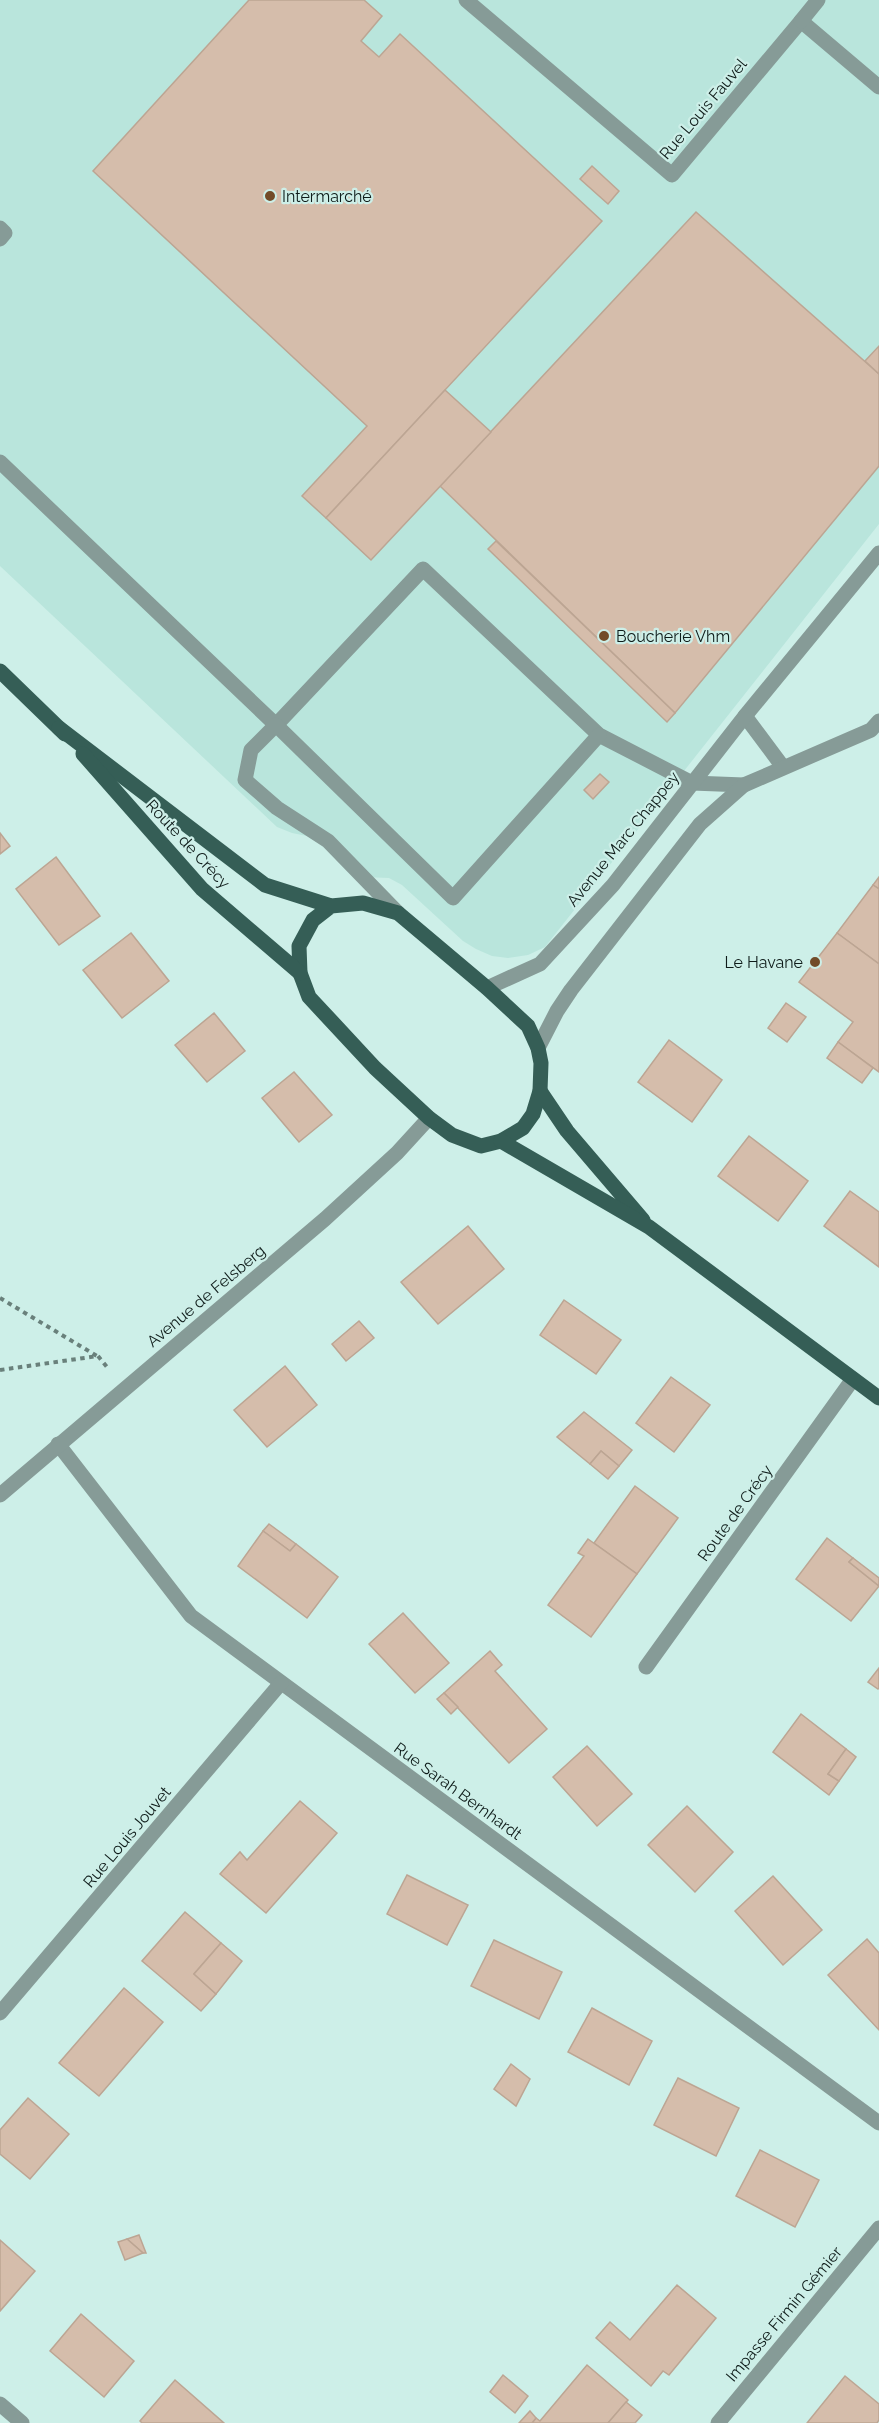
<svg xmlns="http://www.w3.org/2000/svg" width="879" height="2423" viewBox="0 0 879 2423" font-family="Raleway,sans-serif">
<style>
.built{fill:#b9e5dc}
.building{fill:#d5bdab;stroke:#bca593;stroke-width:1.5}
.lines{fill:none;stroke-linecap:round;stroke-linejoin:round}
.path{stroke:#69807b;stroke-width:4;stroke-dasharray:4.5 4.5;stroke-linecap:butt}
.minor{stroke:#869b97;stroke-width:15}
.major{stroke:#355e56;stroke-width:15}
.poi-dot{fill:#724c29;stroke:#cdefe8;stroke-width:2}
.labels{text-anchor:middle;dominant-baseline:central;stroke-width:4.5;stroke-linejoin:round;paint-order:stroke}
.street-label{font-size:16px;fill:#0e1b19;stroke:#cdefe8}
.poi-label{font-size:16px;fill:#0e1b19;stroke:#cdefe8;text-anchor:start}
</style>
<rect width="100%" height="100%" fill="#cdefe8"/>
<path class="built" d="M0 0H879V524L545 947 528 955 508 958 492 956 476 949 463 941 402 885 389 878 363 877 351 863 307 836 292 833 277 827 0 566Z"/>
<g class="building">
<path d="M249 0H364L382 16 361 41 379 57 400 34 602 221 326 518 302 496 367 426 93 171Z"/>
<path d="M592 166 619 191 608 204 580 179Z"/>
<path d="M696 212 879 374V466L675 713 440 486Z"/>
<path d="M879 346V374L865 361Z"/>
<path d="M445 390 491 432 371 560 326 518Z"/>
<path d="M496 541 675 713 667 722 488 549Z"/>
<path d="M600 774 609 782 593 799 584 790Z"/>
<path d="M0 833 10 846 0 854Z"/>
<path d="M56 857 100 916 59 945 16 889Z"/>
<path d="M879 877V889L873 885Z"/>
<path d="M873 885 879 889V964L837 933Z"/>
<path d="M131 933 169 981 122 1018 83 970Z"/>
<path d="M837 933 879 964V1072L838 1042 853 1022 799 982Z"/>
<path d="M786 1003 806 1017 787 1042 768 1028Z"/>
<path d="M214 1013 245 1051 207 1082 175 1045Z"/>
<path d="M669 1040 722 1080 692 1122 638 1082Z"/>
<path d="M838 1042 873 1068 862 1083 827 1058Z"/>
<path d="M294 1072 332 1115 299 1142 262 1098Z"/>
<path d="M749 1136 808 1181 778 1221 718 1176Z"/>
<path d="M850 1191 879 1212V1267L824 1226Z"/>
<path d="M468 1226 504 1269 438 1324 401 1282Z"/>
<path d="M564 1300 621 1340 596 1374 540 1335Z"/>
<path d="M359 1321 374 1338 346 1361 332 1344Z"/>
<path d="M285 1366 317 1405 267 1447 234 1410Z"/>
<path d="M671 1377 710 1405 674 1452 636 1423Z"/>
<path d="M584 1412 632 1450 619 1466 601 1451 590 1464 557 1437Z"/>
<path d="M601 1451 619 1466 608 1479 590 1464Z"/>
<path d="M635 1486 678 1518 637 1574 594 1543Z"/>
<path d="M269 1524 296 1544 290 1551 263 1531Z"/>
<path d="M263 1531 290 1551 296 1544 338 1577 307 1618 238 1566Z"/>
<path d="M827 1538 853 1558 849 1562 879 1586 851 1621 796 1579Z"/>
<path d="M588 1539 637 1574 591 1637 548 1605 584 1556 578 1553Z"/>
<path d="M853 1558 879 1578V1586L849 1562Z"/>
<path d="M403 1613 449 1663 415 1693 369 1644Z"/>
<path d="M490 1651 502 1665 495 1671 547 1729 509 1763 444 1693Z"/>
<path d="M879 1668V1688L878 1689 868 1682Z"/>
<path d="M444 1693 458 1707 451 1714 437 1699Z"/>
<path d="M801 1714 846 1749 828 1774 839 1781 829 1795 773 1752Z"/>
<path d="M587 1746 632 1794 597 1826 553 1777Z"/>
<path d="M846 1749 856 1757 839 1781 828 1774Z"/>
<path d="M300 1801 337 1833 266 1913 220 1874 240 1852 247 1860Z"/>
<path d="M687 1806 733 1852 695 1892 648 1845Z"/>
<path d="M407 1875 468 1905 447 1945 387 1914Z"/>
<path d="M773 1876 822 1930 783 1965 735 1911Z"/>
<path d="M185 1912 221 1943 194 1974 216 1994 201 2011 142 1961Z"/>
<path d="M867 1939 879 1953V2030L828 1975Z"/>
<path d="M494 1940 562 1972 539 2019 471 1986Z"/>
<path d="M221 1943 242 1961 216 1994 194 1974Z"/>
<path d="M124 1988 163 2022 99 2096 59 2063Z"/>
<path d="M592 2008 652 2041 629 2085 568 2052Z"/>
<path d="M511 2064 530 2079 516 2106 494 2089Z"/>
<path d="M678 2078 739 2108 716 2156 654 2125Z"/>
<path d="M28 2098 69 2134 30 2179 0 2154V2130Z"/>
<path d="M760 2150 819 2180 795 2227 736 2196Z"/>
<path d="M139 2235 146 2253H143L127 2239Z"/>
<path d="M127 2239 143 2253 125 2260 118 2242Z"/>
<path d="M0 2240 35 2271 0 2311Z"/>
<path d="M677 2285 716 2318 669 2375 663 2371 651 2386 596 2338 610 2322 630 2340Z"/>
<path d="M81 2314 134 2361 104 2397 50 2351Z"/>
<path d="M587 2365 628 2400 608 2423H532L536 2418 540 2421Z"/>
<path d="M503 2375 528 2396 515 2413 490 2392Z"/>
<path d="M845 2376 879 2404V2420L877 2423H807Z"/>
<path d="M175 2380 224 2423H142L140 2421Z"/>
<path d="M626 2402 642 2415 635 2423H608Z"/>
<path d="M530 2411 536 2418 532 2423H519Z"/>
</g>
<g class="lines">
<g class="path">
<path d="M0 1298 97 1356"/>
<path d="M0 1370 98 1356 107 1367"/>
</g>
<g class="minor">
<path d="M466 0 672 175 801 21 879 87"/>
<path d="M801 21 818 0"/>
<path d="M0 228 5 233 0 239"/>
<path d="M0 462 276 725 423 569 599 735 692 783 744 785"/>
<path d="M745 716 783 767"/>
<path d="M398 913 328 841 277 808 245 780 251 750 276 725 453 898 599 735"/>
<path d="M487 988 540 964 613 885 745 716 879 553"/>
<path d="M538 1048 557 1011 571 990 700 824 744 785 871 730 879 721"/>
<path d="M58 1444 191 1616 879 2123"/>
<path d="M0 1495 325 1219 397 1153 429 1118"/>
<path d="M646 1667 853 1379"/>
<path d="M0 2013 281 1683"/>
<path d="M0 2404 22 2423"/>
<path d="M718 2423 879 2228"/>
</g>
<g class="major">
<path d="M0 671 65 734"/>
<path d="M59 728 265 885 331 906 363 903 398 913 487 988 528 1026 538 1048 541 1063 540 1091 533 1114 523 1128 501 1141 481 1146 452 1135 429 1118 375 1068 309 997 300 973 299 946 313 920 331 906"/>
<path d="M83 754 202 889 300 973"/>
<path d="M540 1091 567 1131 643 1220"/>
<path d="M501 1141 649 1227 879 1398"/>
</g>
</g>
<g class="poi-dot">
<circle cx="270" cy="196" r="6"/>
<circle cx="604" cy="636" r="6"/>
<circle cx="815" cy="962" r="6"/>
</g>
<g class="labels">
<g class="street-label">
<text transform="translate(703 109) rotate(-50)">Rue Louis Fauvel</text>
<text transform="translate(623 839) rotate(-51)">Avenue Marc Chappey</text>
<text transform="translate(188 844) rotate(47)">Route de Crécy</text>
<text transform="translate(206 1296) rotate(-40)">Avenue de Felsberg</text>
<text transform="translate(735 1513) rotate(-54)">Route de Crécy</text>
<text transform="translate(458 1791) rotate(36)">Rue Sarah Bernhardt</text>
<text transform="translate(127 1837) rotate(-50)">Rue Louis Jouvet</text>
<text transform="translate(784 2314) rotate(-50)">Impasse Firmin Gémier</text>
</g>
<g class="poi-label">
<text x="282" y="196">Intermarché</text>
<text x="616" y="636">Boucherie Vhm</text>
<text x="803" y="962" text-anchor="end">Le Havane</text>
</g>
</g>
</svg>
